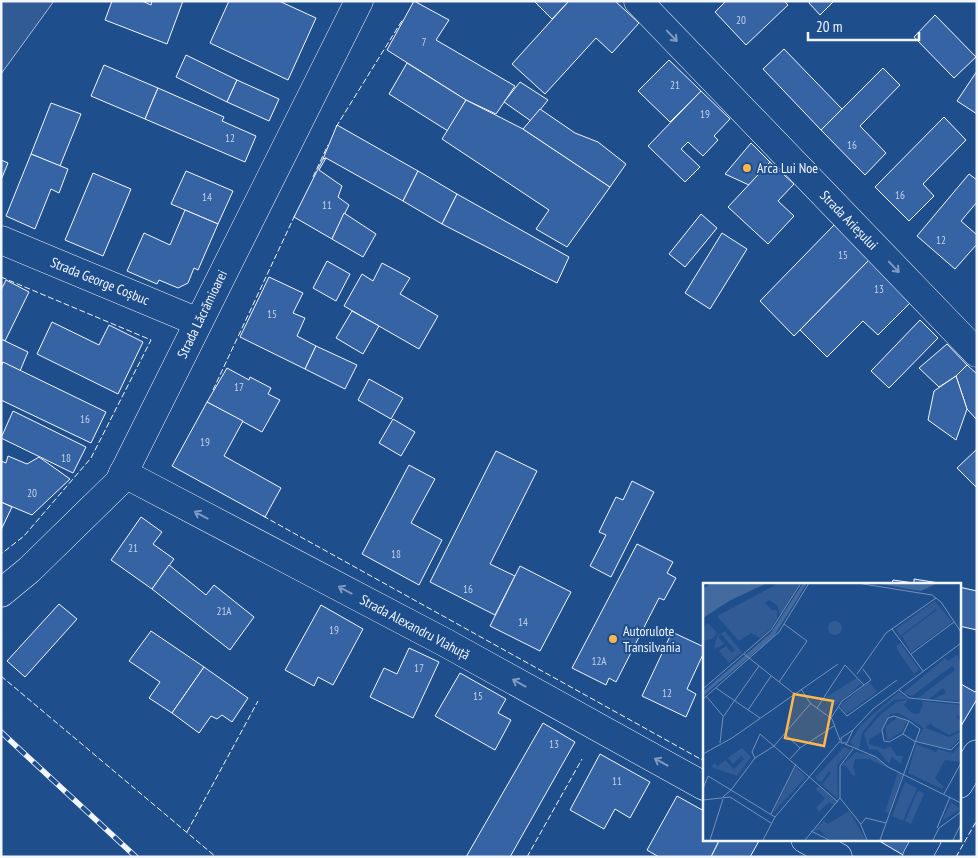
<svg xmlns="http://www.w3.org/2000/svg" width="978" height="858" viewBox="0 0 978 858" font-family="'PT Sans Narrow',sans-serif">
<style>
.green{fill:#305b95;stroke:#a8bbd7}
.building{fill:#3563a3;stroke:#f2f6ff}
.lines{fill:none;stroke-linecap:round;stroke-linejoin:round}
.minor-casing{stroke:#f2f6ff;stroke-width:29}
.tertiary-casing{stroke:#f2f6ff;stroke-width:29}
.minor{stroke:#1f4e8c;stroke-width:28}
.tertiary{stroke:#1f4e8c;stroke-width:28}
.rail-casing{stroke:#f2f6ff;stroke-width:5.5}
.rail{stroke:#1f4e8c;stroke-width:4;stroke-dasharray:11;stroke-linecap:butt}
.fence{stroke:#f2f6ff;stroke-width:1;stroke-dasharray:6 2.5;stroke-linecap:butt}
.oneway{stroke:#7e9ac0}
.poi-dot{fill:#ffb74d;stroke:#1f4e8c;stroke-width:2}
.labels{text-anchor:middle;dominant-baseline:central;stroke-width:4;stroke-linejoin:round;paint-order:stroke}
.number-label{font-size:11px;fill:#c3d1e8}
.poi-label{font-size:14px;fill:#f2f6ff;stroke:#1f4e8c;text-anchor:start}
.street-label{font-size:14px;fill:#f2f6ff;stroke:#1f4e8c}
.inset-road{fill:none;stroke:#7391ba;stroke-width:1}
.view{fill:#ffb74d;fill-opacity:0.15;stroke:#ffb74d;stroke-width:2.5}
.inset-edge{fill:none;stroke:#f2f6ff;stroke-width:2.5}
</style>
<rect width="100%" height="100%" fill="#1f4e8c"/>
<path class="green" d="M1 1H54L1 74Z"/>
<g class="building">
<path d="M112 1H142L151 5 152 1H183L167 44 105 20Z"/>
<path d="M229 1H279L316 18 288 80 210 43Z"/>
<path d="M414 1 449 20 436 40 515 86 496 114 466 100 387 50Z"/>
<path d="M534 1H569L552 19Z"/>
<path d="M569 1H615L639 23 612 53 596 38 545 94 512 64Z"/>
<path d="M726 1H784L788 5 746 45 715 12Z"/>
<path d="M811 1H834L820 15 809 3Z"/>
<path d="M935 15 976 57 954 78 914 37Z"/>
<path d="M784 49 842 109 821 130 763 69Z"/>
<path d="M186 55 237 80 227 102 176 77Z"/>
<path d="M669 60 701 91 670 122 638 91Z"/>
<path d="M407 63 466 100 448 131 389 94Z"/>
<path d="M104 65 158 88 145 119 91 96Z"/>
<path d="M883 68 900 85 860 126 886 153 865 175 821 130Z"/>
<path d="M977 71V114L957 101Z"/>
<path d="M237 80 279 99 269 121 227 102Z"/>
<path d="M520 82 548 100 531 121 504 102Z"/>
<path d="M158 88 224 117 222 121 256 136 245 162 145 119Z"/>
<path d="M701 91 730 119 714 136 718 140 703 156 688 142 681 149 700 167 685 182 648 146Z"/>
<path d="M466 100 523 129 610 187 567 247 536 229 549 210 442 139Z"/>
<path d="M51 103 81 114 60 166 31 154Z"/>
<path d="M540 109 575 133 598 142 626 164 610 187 523 129Z"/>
<path d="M944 117 966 140 923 184 934 196 909 221 875 187Z"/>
<path d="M337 125 418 171 403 201 326 158 323 159Z"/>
<path d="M751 143 770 162 749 185 725 174Z"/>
<path d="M31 154 68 169 59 193 51 189 35 229 6 216Z"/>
<path d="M326 158 319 170 342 186 338 197 349 205 332 239 294 217 323 159Z"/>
<path d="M1 160 8 163 1 180Z"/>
<path d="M770 162 794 184 778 201 794 216 768 244 728 207Z"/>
<path d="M186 171 233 191 218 224 171 204Z"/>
<path d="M418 171 457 194 442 224 403 201Z"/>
<path d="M93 173 131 189 103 256 65 240Z"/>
<path d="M969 174 977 180V202L961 221 977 235V244L955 269 917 236Z"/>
<path d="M457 194 569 257 557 283 442 224Z"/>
<path d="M185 210 218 224 198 270 194 268 188 283 178 288 159 280 157 284 127 271 144 233 170 245Z"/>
<path d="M344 213 376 234 363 257 332 239Z"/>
<path d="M701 214 717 228 685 267 669 254Z"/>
<path d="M834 225 869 260 794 336 760 301Z"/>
<path d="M722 233 747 249 710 309 685 293Z"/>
<path d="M869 260 911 302 878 335 863 321 827 357 800 330Z"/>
<path d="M327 261 350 274 336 301 313 288Z"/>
<path d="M382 263 410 278 400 294 438 316 419 349 344 306 362 274 373 281Z"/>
<path d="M269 277 303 293 293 313 305 318 297 336 316 346 305 369 240 337Z"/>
<path d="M6 280 29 292 5 341 1 339V290Z"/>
<path d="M352 311 379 326 363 354 336 338Z"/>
<path d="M920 320 938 338 889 388 871 371Z"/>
<path d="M52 322 99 345 109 325 143 342 118 394 37 354Z"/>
<path d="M1 339 28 352 20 371 1 362Z"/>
<path d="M947 344 967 365 956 376 939 387 919 368Z"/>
<path d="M316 346 357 365 345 389 305 369Z"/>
<path d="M3 362 106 412 91 443 1 400V367Z"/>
<path d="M967 365 977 374V420L967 409 956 376Z"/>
<path d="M227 368 249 380 250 377 271 388 268 394 280 400 262 432 207 402Z"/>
<path d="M956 376 967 409 956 440 928 420 934 391Z"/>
<path d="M369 379 403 398 391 419 358 400Z"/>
<path d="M207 402 243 421 224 456 281 488 265 517 172 466Z"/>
<path d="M13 411 86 447 73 473 1 438Z"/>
<path d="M393 419 415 432 401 456 379 443Z"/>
<path d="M977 449V488L957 468Z"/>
<path d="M496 451 537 471 490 564 515 576 495 615 430 582Z"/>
<path d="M8 456 27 464 39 457 70 479 32 515 1 502V461L6 463Z"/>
<path d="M409 465 435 479 411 523 442 540 419 585 362 554Z"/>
<path d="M632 481 654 492 611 577 590 566 606 535 599 532 616 497 623 500Z"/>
<path d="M1 502 12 507 1 530Z"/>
<path d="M141 517 162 532 153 544 174 559 152 589 111 560Z"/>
<path d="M637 544 673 562 667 573 676 578 664 600 659 598 616 682 609 678 606 685 572 668Z"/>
<path d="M169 565 206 595 214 585 254 617 230 650 152 589Z"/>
<path d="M520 566 571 592 540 651 490 626Z"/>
<path d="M914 579 939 583V584H914Z"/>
<path d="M893 580 914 583V584H892Z"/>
<path d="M959 587 977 591V630L959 626Z"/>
<path d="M59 604 77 619 25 677 7 661Z"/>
<path d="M321 605 363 629 333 685 318 677 314 686 285 670Z"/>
<path d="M151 631 204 667 172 713 149 698 160 682 129 661Z"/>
<path d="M672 632 704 647V652L687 689 696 694 686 717 642 696Z"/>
<path d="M409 648 439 662 413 718 370 697 384 668 397 674Z"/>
<path d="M204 667 248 698 232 722 222 715 217 719 211 716 199 733 172 713Z"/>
<path d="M460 673 506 699 498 713 511 720 495 750 435 716Z"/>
<path d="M959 683 975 692 977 690V699L961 726Z"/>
<path d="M543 723 575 742 510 857H466Z"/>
<path d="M600 754 650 782 630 818 615 809 604 829 570 810Z"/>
<path d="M677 796 704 811V839H720L711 857H659L647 850Z"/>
<path d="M720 839H755L759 841 750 857H711Z"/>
<path d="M876 839H912L903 855Z"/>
</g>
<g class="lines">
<g class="minor-casing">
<g id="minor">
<path d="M638 1 977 353"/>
<path d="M1 240 198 322"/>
<path d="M123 473 446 643 704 786"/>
<path d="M959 784 977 754"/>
<path d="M805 839 838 857"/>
<path d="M917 857 927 839"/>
</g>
</g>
<g class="tertiary-casing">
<path id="tertiary" d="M1 593 29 570 119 482 359 1"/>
</g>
<use href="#minor" class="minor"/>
<use href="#tertiary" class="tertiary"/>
<g class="rail-casing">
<path id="rail" d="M1 732 136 857"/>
</g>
<use href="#rail" class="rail"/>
<g class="fence">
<path d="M336 127 403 19"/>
<path d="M313 177 328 145"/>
<path d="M1 277 151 340 91 458 24 536 1 554"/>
<path d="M213 390 295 215"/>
<path d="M263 516 704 761"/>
<path d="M1 676 216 857"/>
<path d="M187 832 258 701"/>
<path d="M527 857 582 759"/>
<path d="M956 857 977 820"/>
</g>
</g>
<defs><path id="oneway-shaft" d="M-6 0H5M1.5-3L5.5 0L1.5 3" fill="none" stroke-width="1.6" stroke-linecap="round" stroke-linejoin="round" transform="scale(1.25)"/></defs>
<g class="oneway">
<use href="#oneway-shaft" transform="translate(672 36) rotate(46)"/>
<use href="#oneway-shaft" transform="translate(894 267) rotate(46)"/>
<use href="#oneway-shaft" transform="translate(201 515) rotate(-152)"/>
<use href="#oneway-shaft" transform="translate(345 590) rotate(-152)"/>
<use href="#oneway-shaft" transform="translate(519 683) rotate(-151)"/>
<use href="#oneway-shaft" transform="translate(661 762) rotate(-151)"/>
</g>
<g class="poi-dot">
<circle cx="747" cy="168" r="5"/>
<circle cx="613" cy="639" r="5"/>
</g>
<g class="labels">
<g class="number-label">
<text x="741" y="20">20</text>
<text x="424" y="42">7</text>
<text x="675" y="85">21</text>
<text x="705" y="114">19</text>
<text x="230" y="138">12</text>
<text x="852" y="145">16</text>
<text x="900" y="195">16</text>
<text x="207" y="197">14</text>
<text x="327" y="205">11</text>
<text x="941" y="240">12</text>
<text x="843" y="255">15</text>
<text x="879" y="289">13</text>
<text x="272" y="314">15</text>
<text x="239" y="387">17</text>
<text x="85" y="419">16</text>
<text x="205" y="442">19</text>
<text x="66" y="458">18</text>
<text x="32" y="493">20</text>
<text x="133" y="548">21</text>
<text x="396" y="554">18</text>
<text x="468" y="589">16</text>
<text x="224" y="611">21A</text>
<text x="523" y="622">14</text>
<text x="334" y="630">19</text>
<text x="599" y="661">12A</text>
<text x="419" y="668">17</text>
<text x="667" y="693">12</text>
<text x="478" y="696">15</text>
<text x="554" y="744">13</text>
<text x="617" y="781">11</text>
</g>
<g class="poi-label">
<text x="757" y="168">Arca Lui Noe</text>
<text x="623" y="631">Autorulote<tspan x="623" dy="16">Transilvania</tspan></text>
</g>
<g class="street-label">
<text transform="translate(849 220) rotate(46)">Strada Arieșului</text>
<text transform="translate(100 281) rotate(22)">Strada George Coșbuc</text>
<text transform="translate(202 314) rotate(-64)">Strada Lăcrămioarei</text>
<text transform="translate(415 627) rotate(28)">Strada Alexandru Vlahuță</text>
</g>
</g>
<g transform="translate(703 583)">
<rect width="258" height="258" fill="#1f4e8c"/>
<path d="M76 0H97L77 32 74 22 66 17 62 20 69 27H74V35L67 46 57 55 48 50 36 58 14 33ZM232 18 249 39 208 69 199 53 234 27 232 23 233 26 197 53 193 46ZM125 45a7 7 0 1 1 14 0a7 7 0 1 1-14 0ZM5 40 14 50 9 56 0 58V45ZM22 48 39 69 26 80 16 68 23 63 29 70 32 67 18 51 15 54 21 61 11 66 14 53ZM197 60 216 86 211 91 195 68 193 63ZM154 95 158 101 132 123 123 114ZM166 99 174 109 143 131 137 122ZM196 109 205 116 191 117 175 130 159 150 156 166 152 165 147 159 158 142ZM195 134 204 138 199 148 184 158 183 143ZM141 164 148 167 134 182 135 216 119 202 128 190 126 188 118 200 112 195ZM39 165 48 174 34 193 8 184 11 180 15 183 22 177 31 186 41 176 38 173 30 181 25 175ZM195 189 199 192 186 230 182 229ZM116 203 133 218 131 222 126 219 116 229 113 225 122 215 112 206Z" fill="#305b95"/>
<path d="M254 72 257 78V118L231 116 243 110 240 105 226 116 215 115 252 87 249 83 209 113 200 110 242 75 245 78ZM206 116 201 122 209 130 216 131 219 123 228 142 225 141 223 145 246 154 257 149V159L255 157 247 166 214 158 220 145 217 142 195 130 187 131 177 150 166 156V161L182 166 187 163 194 173H200L198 181 189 174 186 181 175 167 166 166 161 151 178 131 194 119ZM219 118 257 122V132L253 133 257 138V147L246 152 230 143 221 130ZM213 161 233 169 235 166 250 170 257 162V179L242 177 232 195 241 204 239 206 205 190ZM153 169 170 173 194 189 166 176H152L150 183 153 192 150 193 143 183H138ZM202 199 214 205 200 238 189 233ZM215 207 221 211 208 241 202 238Z" fill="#305b95"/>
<path d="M146 228 163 257H126L117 247 110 248 121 238 125 241Z" fill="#305b95"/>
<path d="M93 184 103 194 70 230 92 185ZM248 219 257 226 241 237 240 236Z" fill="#305b95"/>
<path d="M8 0H64L26 18 0 35V6ZM100 0H104L71 53 0 113V109L68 50ZM170 0H235L218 8Z" fill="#446ba0"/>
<path class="inset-road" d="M154 0 229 12 238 19 258 49M189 46 220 88M41 71 90 110M208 71 251 39M154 91 183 50 233 15M76 99 104 58 81 41M13 105 57 135M0 106 68 47 98 0M98 106 107 120 129 136 137 157M196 107 206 115 258 120M3 113 20 133M0 116 76 49 106 0M135 123 144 133 194 97M114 125 142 82 161 102M45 127 68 93M128 135 139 118 168 97 160 86M150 147 138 155V160H144L150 147 170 126 258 60M82 151 97 165M200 151 211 158 248 167 256 159M17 160 20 134 56 83M142 161 173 174 185 184 258 220M0 171 29 155 135 81M52 175 71 163 108 120M87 176 97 165 131 143M0 206 5 193 28 207 52 175 49 169 57 151 135 219M241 211 258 180M20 214 28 207 72 234M137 215 157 240 164 257M0 217 27 214 68 240M68 231 93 181M158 241 163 235 183 240M234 245 247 214M108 248 126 257M7 257 20 216M60 257 72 234 137 158M102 257 137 215V183L150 166M177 257 217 146 206 138 191 133 185 135 179 147 181 158 186 159 200 151 206 138M230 257 236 245 258 229M250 257 258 241"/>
<path class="view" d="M91 111 130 118 121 163 82 155Z"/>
<rect width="258" height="258" class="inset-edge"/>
</g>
<rect width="978" height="858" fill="none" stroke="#f2f6ff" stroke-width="5"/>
<path d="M808 32v8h111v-8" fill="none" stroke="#f2f6ff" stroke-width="2.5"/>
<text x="816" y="32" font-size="15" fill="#f2f6ff" stroke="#1f4e8c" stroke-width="4" paint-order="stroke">20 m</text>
</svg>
